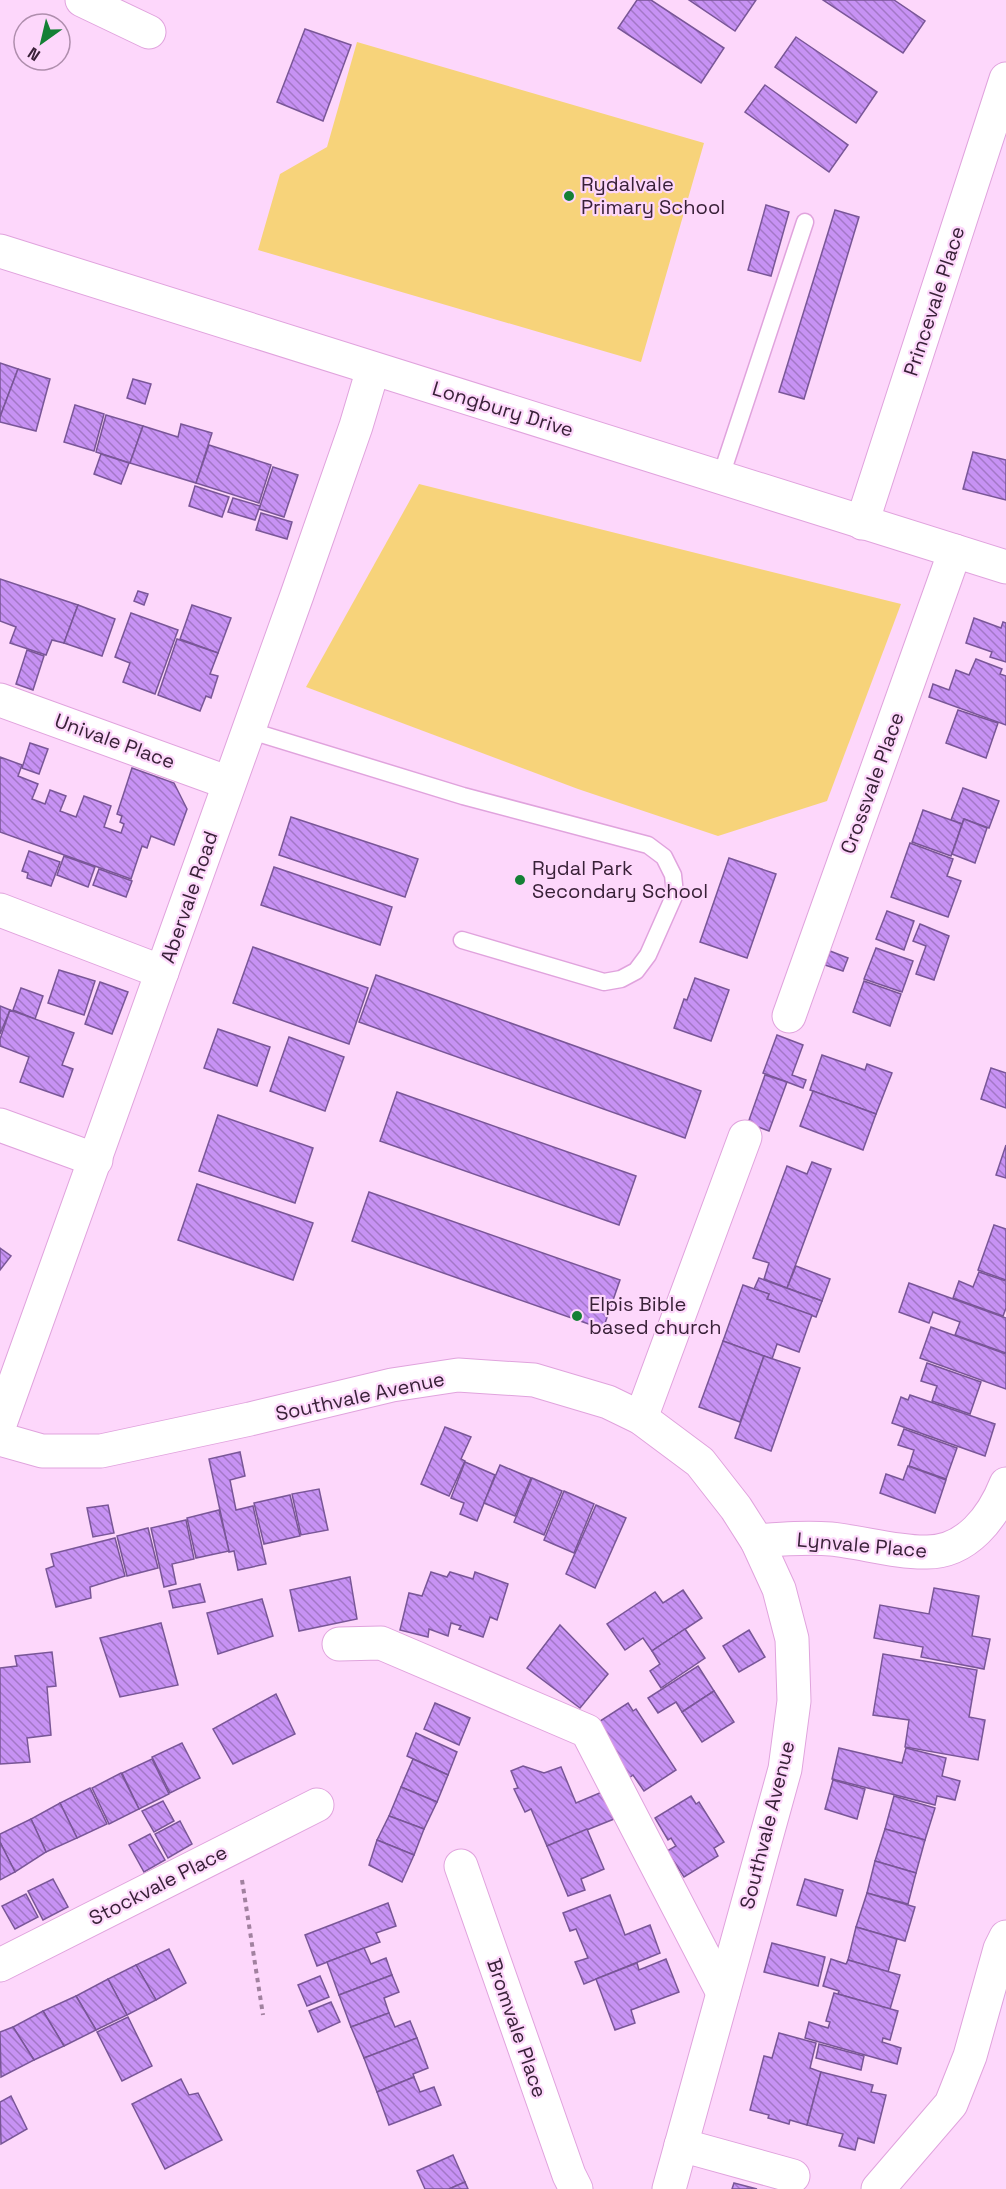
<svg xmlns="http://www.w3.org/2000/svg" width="1006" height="2189" viewBox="0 0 1006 2189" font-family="'Space Grotesk',sans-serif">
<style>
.green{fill:#f7d37a}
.building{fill:url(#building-back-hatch);stroke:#795697;stroke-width:1.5}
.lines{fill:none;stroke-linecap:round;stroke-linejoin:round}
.lane-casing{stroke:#e0a3dd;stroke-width:19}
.street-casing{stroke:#e0a3dd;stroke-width:35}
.secondary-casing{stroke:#e0a3dd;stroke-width:35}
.path{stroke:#a1819f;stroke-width:4;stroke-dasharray:4.5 4.5;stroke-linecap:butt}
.lane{stroke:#fff;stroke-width:16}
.street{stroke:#fff;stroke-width:33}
.secondary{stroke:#fff;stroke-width:33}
.poi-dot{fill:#148035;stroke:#fdd7fb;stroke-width:2}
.labels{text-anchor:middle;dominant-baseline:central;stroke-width:4.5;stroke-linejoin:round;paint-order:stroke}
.poi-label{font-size:20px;fill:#392138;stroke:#fdd7fb;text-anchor:start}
.street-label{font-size:20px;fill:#392138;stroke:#fdd7fb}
</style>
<defs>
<pattern id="building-back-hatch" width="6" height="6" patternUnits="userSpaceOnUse" patternTransform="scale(1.5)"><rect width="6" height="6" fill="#c792f4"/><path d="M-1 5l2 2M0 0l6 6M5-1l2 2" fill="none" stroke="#a377c7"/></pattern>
</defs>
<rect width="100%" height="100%" fill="#fdd7fb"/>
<g class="green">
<path d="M357 42 704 143 641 362 258 250 280 174 327 147Z"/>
<path d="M419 484 901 604 827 801 718 836 578 789 306 687Z"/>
</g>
<g class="building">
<path d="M637 0H651L724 48 701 83 618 28Z"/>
<path d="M689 0H756L735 31Z"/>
<path d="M823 0H894L925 21 903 53Z"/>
<path d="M305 29 351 45 323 121 277 102Z"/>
<path d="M796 37 877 92 856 123 775 67Z"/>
<path d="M765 85 848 145 829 172 745 112Z"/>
<path d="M766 205 789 212 771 276 748 270Z"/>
<path d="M835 210 859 217 804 399 779 392Z"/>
<path d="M0 363 18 369 0 417Z"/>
<path d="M18 369 50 379 36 431 0 422V417Z"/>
<path d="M133 379 151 384 145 404 127 398Z"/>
<path d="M75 405 104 414 94 451 64 442Z"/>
<path d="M106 415 143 426 130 463 96 452Z"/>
<path d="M181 424 212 433 196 483 130 463 143 426 178 437Z"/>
<path d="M209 445 271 465 259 503 196 483Z"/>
<path d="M973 452 1006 460V500L963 489Z"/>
<path d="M101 454 129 463 121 484 94 474Z"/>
<path d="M273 467 298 475 284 517 259 509Z"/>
<path d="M195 486 229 497 222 517 189 506Z"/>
<path d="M233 498 260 506 255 520 228 512Z"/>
<path d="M261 513 292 522 287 539 256 530Z"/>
<path d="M0 579 78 605 64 643 52 640 46 655 10 643 16 627 0 621Z"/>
<path d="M138 591 148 594 144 605 134 601Z"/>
<path d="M78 605 115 619 102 656 64 643Z"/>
<path d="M192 605 231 618 218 653 180 639Z"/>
<path d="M131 613 178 630 155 694 123 682 130 663 115 657Z"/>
<path d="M974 618 1001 628 1003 622 1006 623V662L990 657 992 652 966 643Z"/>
<path d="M177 639 218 653 210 674 218 676 211 698 206 696 200 711 158 695Z"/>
<path d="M27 650 44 656 33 690 16 684Z"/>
<path d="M976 659 1002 669 1000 674 1006 676V725L929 697 933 684 949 690 956 670 969 675Z"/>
<path d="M958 710 998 723 986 758 946 743Z"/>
<path d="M30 743 48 749 39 774 22 768Z"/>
<path d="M0 757 22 765 18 776 38 784 32 799 45 804 50 790 66 796 60 811 76 817 84 796 111 806 104 827 121 833 124 824 120 822 122 816 117 814 132 768 174 783 187 809 174 845 151 836 147 848 142 846 131 879 0 832Z"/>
<path d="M963 788 999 801 989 828 964 819 962 824 951 820Z"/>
<path d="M923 810 962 824 951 856 912 842Z"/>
<path d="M291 817 418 859 405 897 279 855Z"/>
<path d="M964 819 987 828 975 863 952 854Z"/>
<path d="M910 843 953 859 947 876 961 881 948 917 891 897Z"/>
<path d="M29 851 60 862 51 886 27 878 28 873 22 871Z"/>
<path d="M64 856 95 867 88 887 57 875Z"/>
<path d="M729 858 776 874 747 958 700 942Z"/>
<path d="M274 867 392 907 380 945 261 905Z"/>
<path d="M99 869 132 881 126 897 93 885Z"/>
<path d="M887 911 914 921 904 950 876 939Z"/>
<path d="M920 924 949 936 934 980 916 974 926 946 913 941Z"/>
<path d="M253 947 368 988 349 1044 233 1003Z"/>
<path d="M876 948 913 961 902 992 864 979Z"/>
<path d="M830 951 848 958 843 971 825 965Z"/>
<path d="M59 970 95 981 84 1015 48 1003Z"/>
<path d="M376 975 701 1091 685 1138 359 1022Z"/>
<path d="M695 978 729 990 711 1041 674 1028 684 999 687 1000Z"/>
<path d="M864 981 901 994 890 1026 853 1012Z"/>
<path d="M100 982 128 992 112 1034 85 1024Z"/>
<path d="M21 988 43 996 35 1019 13 1010Z"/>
<path d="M0 1006 10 1010 0 1034Z"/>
<path d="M10 1010 74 1033 62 1065 73 1069 63 1097 20 1082 29 1057 0 1046V1039Z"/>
<path d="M218 1029 270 1047 257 1086 204 1068Z"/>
<path d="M777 1035 803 1045 792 1075 806 1080 803 1088 763 1073Z"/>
<path d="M289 1037 344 1057 325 1111 270 1091Z"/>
<path d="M822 1055 865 1070 867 1064 892 1073 876 1114 810 1090Z"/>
<path d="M991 1068 1006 1073V1108L981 1099Z"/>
<path d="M765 1075 787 1082 769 1131 748 1123Z"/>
<path d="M813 1091 876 1114 863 1150 800 1126Z"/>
<path d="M397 1092 636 1176 619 1225 380 1141Z"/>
<path d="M218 1115 313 1148 295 1203 199 1171Z"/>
<path d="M1006 1145V1178L996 1175Z"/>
<path d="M812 1162 831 1169 787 1288 764 1279 769 1263 753 1258 787 1166 807 1174Z"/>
<path d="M197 1184 313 1223 293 1280 178 1240Z"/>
<path d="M369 1192 620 1280 603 1329 352 1241Z"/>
<path d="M994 1225 1006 1229V1280L978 1270Z"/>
<path d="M0 1248 11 1256 0 1270Z"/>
<path d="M796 1266 830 1279 822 1301 787 1288Z"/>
<path d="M979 1272 1006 1281V1308L1003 1316 953 1298 959 1281 973 1287Z"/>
<path d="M759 1278 822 1301 816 1317 767 1299 769 1294 754 1289Z"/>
<path d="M909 1283 1006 1318V1353L955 1335 960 1322 933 1312 929 1323 899 1312Z"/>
<path d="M743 1285 769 1294 767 1299 812 1315 799 1352 777 1344 772 1359 723 1341Z"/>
<path d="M931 1327 1006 1354V1389L920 1358Z"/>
<path d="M723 1341 764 1356 740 1422 699 1407Z"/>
<path d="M764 1356 800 1368 771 1451 735 1438Z"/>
<path d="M927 1363 981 1382 970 1414 932 1401 937 1386 921 1381Z"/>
<path d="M910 1395 995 1424 985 1456 892 1423 901 1397 908 1400Z"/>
<path d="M445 1427 471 1437 461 1459 465 1461 449 1496 421 1484Z"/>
<path d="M904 1429 957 1448 946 1479 909 1466 914 1450 898 1445Z"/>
<path d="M240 1452 245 1476 230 1480 236 1510 253 1506 266 1564 238 1570 234 1551 229 1552 209 1459Z"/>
<path d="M465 1462 495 1475 477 1521 460 1514 464 1503 451 1498Z"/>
<path d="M500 1465 531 1478 515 1516 484 1503Z"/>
<path d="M908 1466 946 1480 935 1513 880 1493 886 1474 903 1480Z"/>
<path d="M532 1478 562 1491 544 1535 514 1522Z"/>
<path d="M319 1489 328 1530 301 1535 292 1494Z"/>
<path d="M564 1491 594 1504 574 1553 544 1540Z"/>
<path d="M290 1495 300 1536 264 1544 254 1503Z"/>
<path d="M108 1505 114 1533 93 1537 87 1508Z"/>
<path d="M596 1505 626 1518 595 1588 566 1574Z"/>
<path d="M219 1510 229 1551 196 1558 187 1518Z"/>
<path d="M186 1520 194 1559 172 1564 176 1584 164 1587 151 1528Z"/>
<path d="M148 1528 158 1568 127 1576 117 1536Z"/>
<path d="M115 1538 125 1576 90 1587 91 1598 56 1607 46 1569 54 1566 51 1554Z"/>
<path d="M431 1572 447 1577 450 1572 473 1579 475 1572 508 1584 497 1620 490 1617 483 1637 459 1629 461 1626 451 1623 448 1636 429 1629 428 1637 400 1630 409 1593 422 1596Z"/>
<path d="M350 1577 357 1619 299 1631 290 1590Z"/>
<path d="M200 1584 205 1602 173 1608 169 1591Z"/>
<path d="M934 1588 979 1596 972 1636 990 1639 984 1669 921 1657 923 1647 874 1638 880 1605 929 1614Z"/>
<path d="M683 1590 702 1618 652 1651 643 1638 625 1650 607 1624 655 1592 663 1603Z"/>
<path d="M262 1599 273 1636 218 1654 207 1613Z"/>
<path d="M161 1623 178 1685 120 1697 100 1638Z"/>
<path d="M560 1625 608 1674 580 1708 527 1668Z"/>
<path d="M685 1629 705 1658 661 1688 650 1671 660 1664 652 1651Z"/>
<path d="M749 1630 765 1657 739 1672 723 1646Z"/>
<path d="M52 1652 56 1686 47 1687 51 1735 27 1738 30 1762 0 1764V1668L17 1666 15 1656Z"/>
<path d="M883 1654 977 1670 969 1717 985 1720 978 1760 905 1747 909 1720 873 1715Z"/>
<path d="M698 1666 714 1691 682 1712 676 1702 658 1713 648 1698Z"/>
<path d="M714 1691 734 1722 702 1742 682 1712Z"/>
<path d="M276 1694 295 1734 233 1764 213 1729Z"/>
<path d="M435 1703 470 1718 459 1745 424 1729Z"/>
<path d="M628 1703 633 1711 636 1709 676 1770 644 1791 633 1775 629 1778 594 1725Z"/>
<path d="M416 1733 457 1752 448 1775 407 1756Z"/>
<path d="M182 1743 200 1778 170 1793 152 1757Z"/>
<path d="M839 1748 902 1763 906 1748 946 1758 942 1776 960 1781 955 1800 937 1796 935 1805 832 1779Z"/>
<path d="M152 1759 169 1794 139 1809 122 1773Z"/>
<path d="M413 1759 448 1775 437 1802 401 1787Z"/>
<path d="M523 1766 544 1773 561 1767 576 1803 602 1792 614 1819 547 1846 531 1809 525 1812 514 1789 518 1788 511 1771Z"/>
<path d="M121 1773 139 1809 109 1824 92 1788Z"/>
<path d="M833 1780 865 1789 857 1819 825 1809Z"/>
<path d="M401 1787 437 1802 424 1829 389 1816Z"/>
<path d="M90 1788 107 1824 77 1838 60 1803Z"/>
<path d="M691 1796 696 1804 699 1802 724 1842 714 1848 718 1856 684 1877 667 1851 676 1846 671 1838 668 1840 655 1818Z"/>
<path d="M894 1796 935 1808 925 1840 885 1829Z"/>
<path d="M163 1801 174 1821 154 1832 142 1811Z"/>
<path d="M60 1803 77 1838 46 1852 31 1819Z"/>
<path d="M389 1816 424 1829 414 1855 377 1840Z"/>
<path d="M31 1819 46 1852 15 1872 0 1842V1834Z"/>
<path d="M180 1821 192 1844 168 1858 155 1834Z"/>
<path d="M587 1829 604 1869 581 1879 585 1890 568 1896 547 1846Z"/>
<path d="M885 1829 925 1840 916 1873 875 1861Z"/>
<path d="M150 1834 165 1860 144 1872 129 1845Z"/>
<path d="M377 1840 414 1855 402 1882 369 1865Z"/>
<path d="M0 1842 15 1872 0 1880Z"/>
<path d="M875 1861 916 1873 908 1904 867 1893Z"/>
<path d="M53 1879 68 1907 43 1920 28 1891Z"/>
<path d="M805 1879 843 1890 836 1916 797 1905Z"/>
<path d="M867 1893 915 1907 905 1941 856 1927Z"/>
<path d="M26 1894 38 1917 15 1929 2 1906Z"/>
<path d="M610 1895 625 1935 650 1925 660 1953 584 1984 575 1962 588 1958 576 1929 570 1931 563 1913Z"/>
<path d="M388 1903 396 1926 376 1933 380 1942 317 1966 305 1935Z"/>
<path d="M856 1927 897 1939 888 1972 848 1960Z"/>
<path d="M772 1943 825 1957 818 1986 764 1972Z"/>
<path d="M364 1948 371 1964 386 1958 392 1975 339 1995 327 1962Z"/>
<path d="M169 1949 186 1983 156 2000 136 1965Z"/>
<path d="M666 1959 679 1992 631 2010 635 2023 615 2030 596 1979 637 1963 639 1970Z"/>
<path d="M831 1959 846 1964 848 1960 900 1975 890 2009 838 1994 839 1991 823 1986Z"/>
<path d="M136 1965 156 2000 127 2015 108 1979Z"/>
<path d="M392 1975 399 1992 384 1998 389 2013 351 2027 339 1995Z"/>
<path d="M320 1976 329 1997 307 2006 298 1985Z"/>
<path d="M108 1979 127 2015 96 2030 76 1996Z"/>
<path d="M834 1993 898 2011 890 2040 883 2038 882 2042 901 2048 897 2064 805 2038 809 2022 828 2028 830 2022 826 2021Z"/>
<path d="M76 1996 96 2030 64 2046 43 2011Z"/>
<path d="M331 2002 340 2022 318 2032 309 2011Z"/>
<path d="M43 2011 64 2046 34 2060 13 2027Z"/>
<path d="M389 2013 395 2027 410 2021 417 2038 364 2058 351 2027Z"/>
<path d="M128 2017 152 2066 122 2081 97 2032Z"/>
<path d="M13 2027 34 2060 1 2077 0 2032Z"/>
<path d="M779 2033 816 2043 810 2068 821 2072 807 2125 790 2120 789 2124 768 2118 769 2115 750 2110 764 2056 772 2058Z"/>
<path d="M417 2038 428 2068 413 2074 414 2077 377 2092 364 2058Z"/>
<path d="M819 2044 864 2056 861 2070 816 2058Z"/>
<path d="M821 2072 873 2085 871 2092 886 2095 874 2143 858 2138 855 2150 839 2146 843 2134 807 2125Z"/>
<path d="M414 2077 420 2092 434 2087 441 2105 389 2125 377 2092Z"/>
<path d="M181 2079 189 2095 198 2093 222 2140 165 2169 132 2104Z"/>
<path d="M11 2096 27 2129 1 2144 0 2102Z"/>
<path d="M453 2155 465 2182 449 2189H425L417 2171Z"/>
<path d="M465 2182 468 2189H449Z"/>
<path d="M734 2183 757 2189H732Z"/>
</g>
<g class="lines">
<g class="lane-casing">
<g id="lane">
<path d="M721 476 805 222"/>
<path d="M248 730 463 796 648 845 664 857 673 875 675 894 648 955 636 971 621 979 604 982 462 940"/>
</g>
</g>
<g class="street-casing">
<g id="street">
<path d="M82 0 149 32"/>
<path d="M862 523 1006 79"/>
<path d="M0 700 229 783"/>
<path d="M0 910 162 972"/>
<path d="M789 1016 955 551"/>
<path d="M0 1125 96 1160"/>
<path d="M641 1418 745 1137"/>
<path d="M0 1424 297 595 356 426 373 369"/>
<path d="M0 1439 42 1451H101L250 1419 392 1385 458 1375 534 1380 608 1402 641 1418 700 1462 736 1508 757 1541 779 1589 792 1639 794 1701 785 1769 669 2189"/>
<path d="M757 1541C782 1539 806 1537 831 1539 861 1542 898 1553 927 1552 967 1552 993 1517 1006 1484"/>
<path d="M339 1644 381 1643 587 1731 723 1993"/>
<path d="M461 1866 569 2175 576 2189"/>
<path d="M0 1965 317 1805"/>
<path d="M681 2145 793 2176"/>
<path d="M878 2189 951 2104 970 2056 1000 1949 1006 1937"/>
</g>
</g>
<g class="secondary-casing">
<path id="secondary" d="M0 251 1006 567"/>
</g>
<path class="path" d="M242 1880 263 2015"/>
<use href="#lane" class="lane"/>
<use href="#street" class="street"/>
<use href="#secondary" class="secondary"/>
</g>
<g class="poi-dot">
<circle cx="569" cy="196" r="6"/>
<circle cx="520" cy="880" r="6"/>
<circle cx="577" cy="1316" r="6"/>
</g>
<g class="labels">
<g class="poi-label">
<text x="581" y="184">Rydalvale<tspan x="581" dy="23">Primary School</tspan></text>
<text x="532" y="868">Rydal Park<tspan x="532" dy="23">Secondary School</tspan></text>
<text x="589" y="1304">Elpis Bible<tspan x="589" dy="23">based church</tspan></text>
</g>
<g class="street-label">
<text transform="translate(934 301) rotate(-72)">Princevale Place</text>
<text transform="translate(503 409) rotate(17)">Longbury Drive</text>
<text transform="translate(115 741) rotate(20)">Univale Place</text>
<text transform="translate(872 783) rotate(-70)">Crossvale Place</text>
<text transform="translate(189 897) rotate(-71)">Abervale Road</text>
<text transform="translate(360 1396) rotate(-12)">Southvale Avenue</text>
<text transform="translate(862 1545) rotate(5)">Lynvale Place</text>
<text transform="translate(767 1825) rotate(-76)">Southvale Avenue</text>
<text transform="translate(158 1885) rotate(-27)">Stockvale Place</text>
<text transform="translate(517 2028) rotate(71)">Bromvale Place</text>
</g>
</g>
<g transform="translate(42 42) rotate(214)"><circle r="28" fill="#fdd7fb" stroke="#af8ead" stroke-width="1.5"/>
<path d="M0-4.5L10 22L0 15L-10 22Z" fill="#148035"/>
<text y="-9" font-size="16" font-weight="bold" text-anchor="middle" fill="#392138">N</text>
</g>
</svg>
